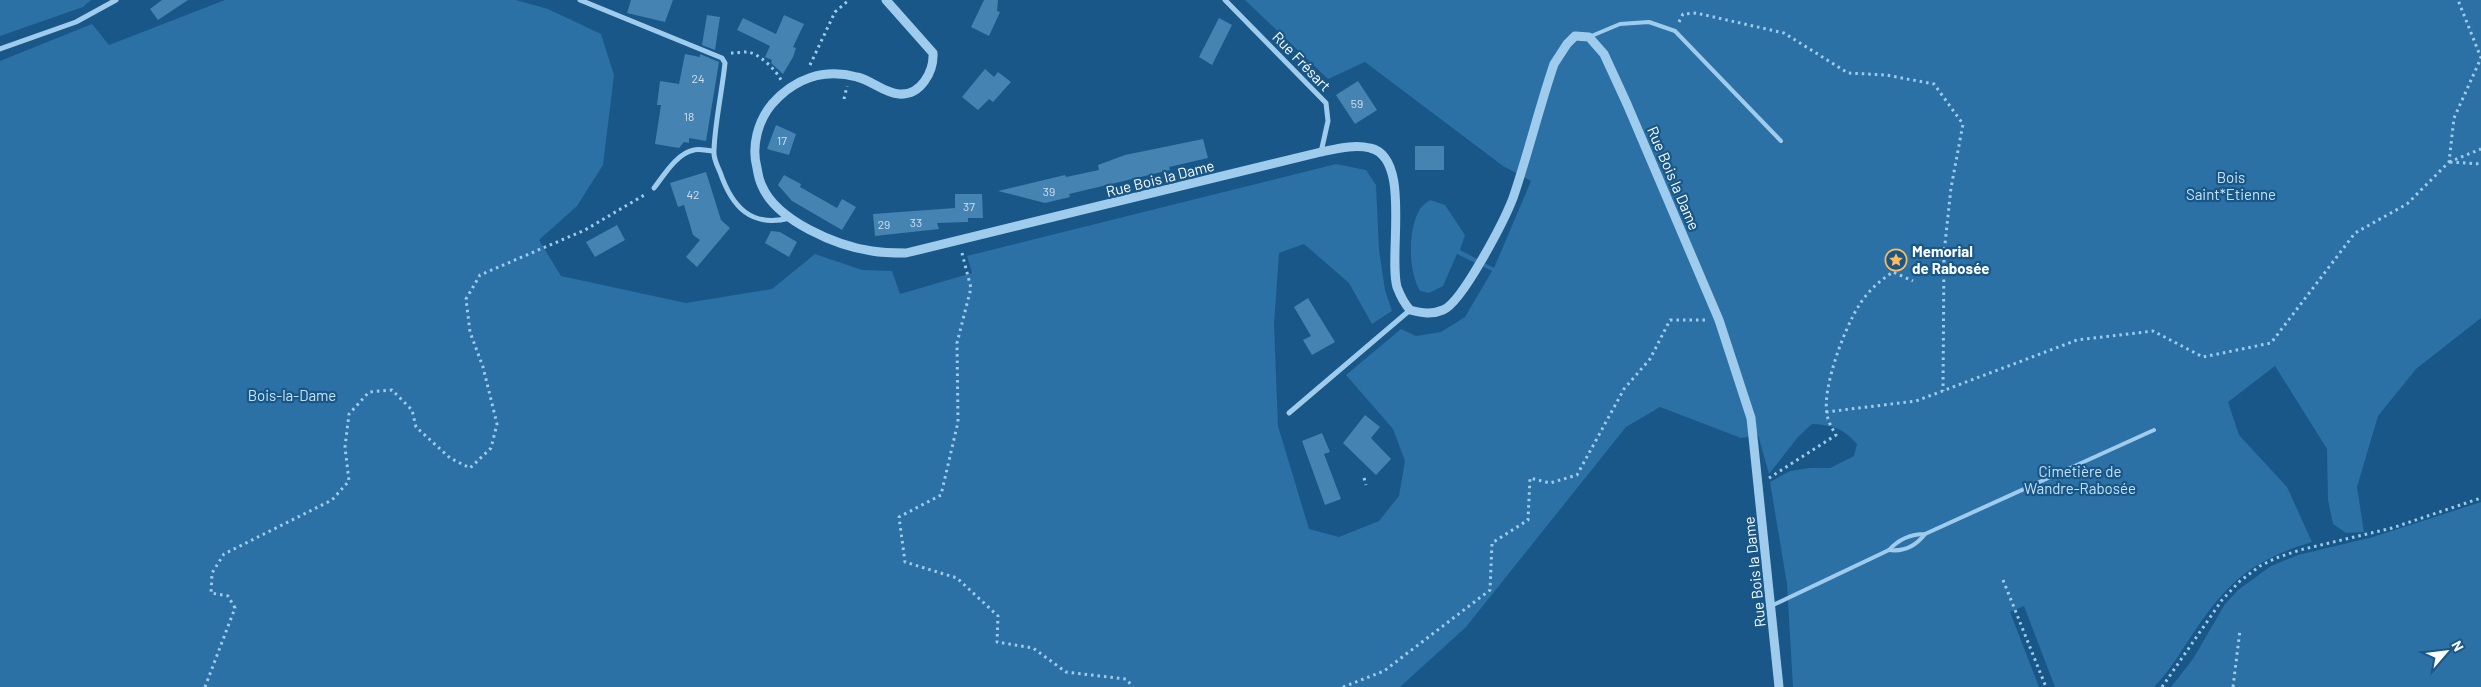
<svg xmlns="http://www.w3.org/2000/svg" width="2481" height="687" viewBox="0 0 2481 687" font-family="Barlow,sans-serif">
<style>
.green{fill:#2b71a5}
.building{fill:#4583b2}
.lines{fill:none;stroke-linecap:round;stroke-linejoin:round}
.path{stroke:#9fcced;stroke-width:3;stroke-dasharray:2.5 4;stroke-linecap:butt}
.service{stroke:#9fcced;stroke-width:4}
.minor{stroke:#9fcced;stroke-width:5}
.tertiary{stroke:#9fcced;stroke-width:9}
.labels{text-anchor:middle;dominant-baseline:central;stroke-width:4.5;stroke-linejoin:round;paint-order:stroke}
.number-label{font-size:12px;fill:#d0e0ec}
.street-label{font-size:15px;fill:#fff;stroke:#185787}
.park-label{font-size:15px;fill:#c5e3f9;stroke:#185787}
.poi-label{font-size:15px;font-weight:bold;fill:#fff;stroke:#185787;text-anchor:start}
</style>
<rect width="100%" height="100%" fill="#185787"/>
<g class="green">
<path d="M0 0H91L83 7 0 36Z"/>
<path d="M225 0H516L548 9 601 34 614 75 603 165 577 206 539 240 561 276 686 303 772 289 815 254 862 270 892 271 900 294 972 273 967 256 1336 164 1366 170 1376 185 1379 250 1385 290 1392 311 1372 324 1349 283 1304 244 1279 253 1274 325 1278 426 1309 529 1339 537 1379 521 1399 496 1405 461 1393 429 1346 375 1401 329 1416 336 1441 332 1465 317 1492 271 1457 254 1443 286 1429 293 1420 291C1408 270 1408 231 1419 211 1421 206 1426 203 1430 200L1445 205 1465 235 1460 250 1494 268 1531 181 1503 166 1365 62 1328 79 1245 0H2481V318L2416 369 2378 416 2357 487 2364 532 2346 533 2333 524 2328 500 2327 449 2275 366 2228 402 2239 435 2287 487 2312 542C2252 560 2227 582 2192 635 2180 653 2169 672 2154 687H2055L2024 606 2010 612 2039 687H1793L1787 584 1770 482 1790 471 1810 468H1830L1854 456 1857 444C1844 429 1833 425 1812 424L1798 437 1769 474 1758 435 1741 438 1660 407 1626 427 1466 627 1400 687H0V61L92 24 109 45Z"/>
<path d="M2481 502V687H2171L2193 659 2225 604 2238 590 2271 566 2298 555 2373 537Z"/>
</g>
<g class="building">
<path d="M162 0H188L158 20 150 9Z"/>
<path d="M631 0H673L665 22 627 13Z"/>
<path d="M984 0H998L997 11 1000 12 989 36 971 27Z"/>
<path d="M707 15 720 17 715 50 702 45Z"/>
<path d="M784 15 804 24 793 47 796 48 793 57 783 74 771 63 772 60 765 57 770 46 737 30 743 18 776 34Z"/>
<path d="M1219 18 1232 25 1212 65 1199 57Z"/>
<path d="M685 54 700 57V54L719 62 706 141 689 138V143L684 142 679 148 655 144 661 105H657L660 81 679 84Z"/>
<path d="M985 69 994 77 998 72 1011 82 993 102 989 99 978 110 962 97Z"/>
<path d="M1358 81 1377 110 1355 124 1336 95Z"/>
<path d="M776 125 796 134 789 155 767 149Z"/>
<path d="M1203 139 1208 158 1169 167 1170 170 1069 194 1070 197 1045 203 998 191 1065 175 1066 177 1099 170 1098 165 1125 155Z"/>
<rect x="1415" y="146" width="29" height="24"/>
<path d="M706 172 721 220 730 228 697 267 686 257 700 240 693 235 684 205 678 207 670 183Z"/>
<path d="M784 175 801 184 800 187 837 208 842 199 856 207 842 230 792 201 778 185Z"/>
<path d="M955 194H982L983 218H968V222L937 223 939 229 875 236 873 214 955 208Z"/>
<path d="M617 225 625 240 595 257 586 242Z"/>
<path d="M771 231 780 232 797 242 789 257 765 243Z"/>
<path d="M1308 298 1335 342 1312 355 1303 340 1311 336 1294 307Z"/>
<path d="M1365 415 1380 427 1371 438 1391 459 1376 475 1343 443Z"/>
<path d="M1322 433 1330 452 1324 454 1341 499 1325 505 1302 441Z"/>
</g>
<g class="lines">
<g class="path">
<path d="M1679 22 1683 14 1696 13 1784 33 1848 73 1886 75 1934 84 1963 124 1951 188 1944 253 1943 391"/>
<path d="M731 53C736 53 742 52 747 52 759 53 776 70 781 80"/>
<path d="M810 65 835 12 849 0"/>
<path d="M844 99 847 86"/>
<path d="M2449 162 2481 149"/>
<path d="M2450 162 2481 164"/>
<path d="M962 253 971 288 957 343 958 422 941 495 899 517 905 562 957 578 998 616 997 642 1033 648 1066 672 1126 679 1133 687"/>
<path d="M1826 412 1916 401 2077 340 2153 331 2203 357 2271 343 2355 233 2407 204 2449 162 2454 118 2481 58 2458 0"/>
<path d="M1364 478 1366 485"/>
<path d="M1769 478 1836 435C1832 428 1828 422 1827 414 1822 388 1844 330 1858 307 1866 293 1879 281 1893 272L1913 281"/>
<path d="M2003 580 2046 687"/>
<path d="M205 687 235 608 228 596 211 593 212 573 224 554 332 500 349 481 345 447 349 414 369 392 392 390 412 410 416 427 450 458 470 468 491 448 497 424 483 367 470 332 466 299 480 275 585 230 646 194"/>
<path d="M1343 687 1384 671 1490 590 1492 543 1528 520 1530 478 1550 483 1577 475 1624 389 1650 359 1670 320H1706"/>
<path d="M2162 687 2222 600 2240 581 2260 566 2276 558 2300 550 2392 528 2481 498"/>
<path d="M2233 687 2240 630"/>
</g>
<g class="service">
<path d="M1589 37 1620 24 1649 22 1675 31 1781 141"/>
<path d="M1889 550C1904 552 1915 547 1925 534"/>
<path d="M1771 606 1889 550C1899 539 1910 534 1925 534L2154 430"/>
</g>
<g class="minor">
<path d="M580 0 722 58 725 63C722 92 715 122 714 150 713 158 717 165 720 172 732 207 751 228 790 218"/>
<path d="M1225 0 1326 103 1328 121 1321 152"/>
<path d="M0 49 76 22 116 0"/>
<path d="M654 188C664 175 677 153 694 150 699 148 708 151 713 151"/>
<path d="M1289 413 1410 310"/>
</g>
<path class="tertiary" d="M886 0 933 53C934 71 921 96 899 94 884 93 871 80 857 77 823 68 794 79 772 104 758 121 751 146 757 168 758 174 759 180 762 186 777 221 837 246 872 251 883 253 895 253 906 253L1321 152C1336 149 1354 144 1370 148 1412 157 1388 255 1397 287 1400 295 1404 303 1410 310 1422 313 1431 315 1443 310 1462 303 1505 219 1513 198 1528 154 1539 108 1554 64L1567 44 1575 36 1589 37 1604 54 1627 104 1719 320 1751 418 1779 687"/>
</g>
<defs>
<g id="sight-ring" transform="scale(1.125)"><circle r="9.5" fill="#185787" stroke="#ffbb5b" stroke-width="1.5"/><path d="M0-6L1.8-2.2L6-1.7L2.9 1.2L3.7 5.4L0 3.3L-3.7 5.4L-2.9 1.2L-6-1.7L-1.8-2.2Z" fill="#ffbb5b"/></g>
</defs>
<g fill-rule="evenodd">
<use href="#sight-ring" x="1896" y="260"/>
</g>
<g class="labels">
<g class="number-label">
<text x="698" y="78">24</text>
<text x="1357" y="103">59</text>
<text x="689" y="116">18</text>
<text x="782" y="140">17</text>
<text x="1049" y="191">39</text>
<text x="693" y="194">42</text>
<text x="969" y="206">37</text>
<text x="916" y="222">33</text>
<text x="884" y="224">29</text>
</g>
<g class="street-label">
<text transform="translate(1302 61) rotate(46)">Rue Frésart</text>
<text transform="translate(1160 178) rotate(-14)">Rue Bois la Dame</text>
<text transform="translate(1674 178) rotate(67)">Rue Bois la Dame</text>
<text transform="translate(1754 572) rotate(-96)">Rue Bois la Dame</text>
</g>
<g class="park-label">
<text x="2231" y="177">Bois<tspan x="2231" dy="17">Saint*Etienne</tspan></text>
<text x="292" y="395">Bois-la-Dame</text>
<text x="2080" y="471">Cimetière de<tspan x="2080" dy="17">Wandre-Rabosée</tspan></text>
</g>
<g class="poi-label">
<text x="1912" y="251">Memorial<tspan x="1912" dy="17">de Rabosée</tspan></text>
</g>
</g>
<g transform="translate(2446 652) rotate(62)" stroke="#185787" stroke-width="4" paint-order="stroke">
<path d="M0-4L9 19L0 12L-9 19Z" fill="#ffffff"/>
<text y="-8" font-size="14" font-weight="bold" text-anchor="middle" fill="#ffffff">N</text>
</g>
</svg>
